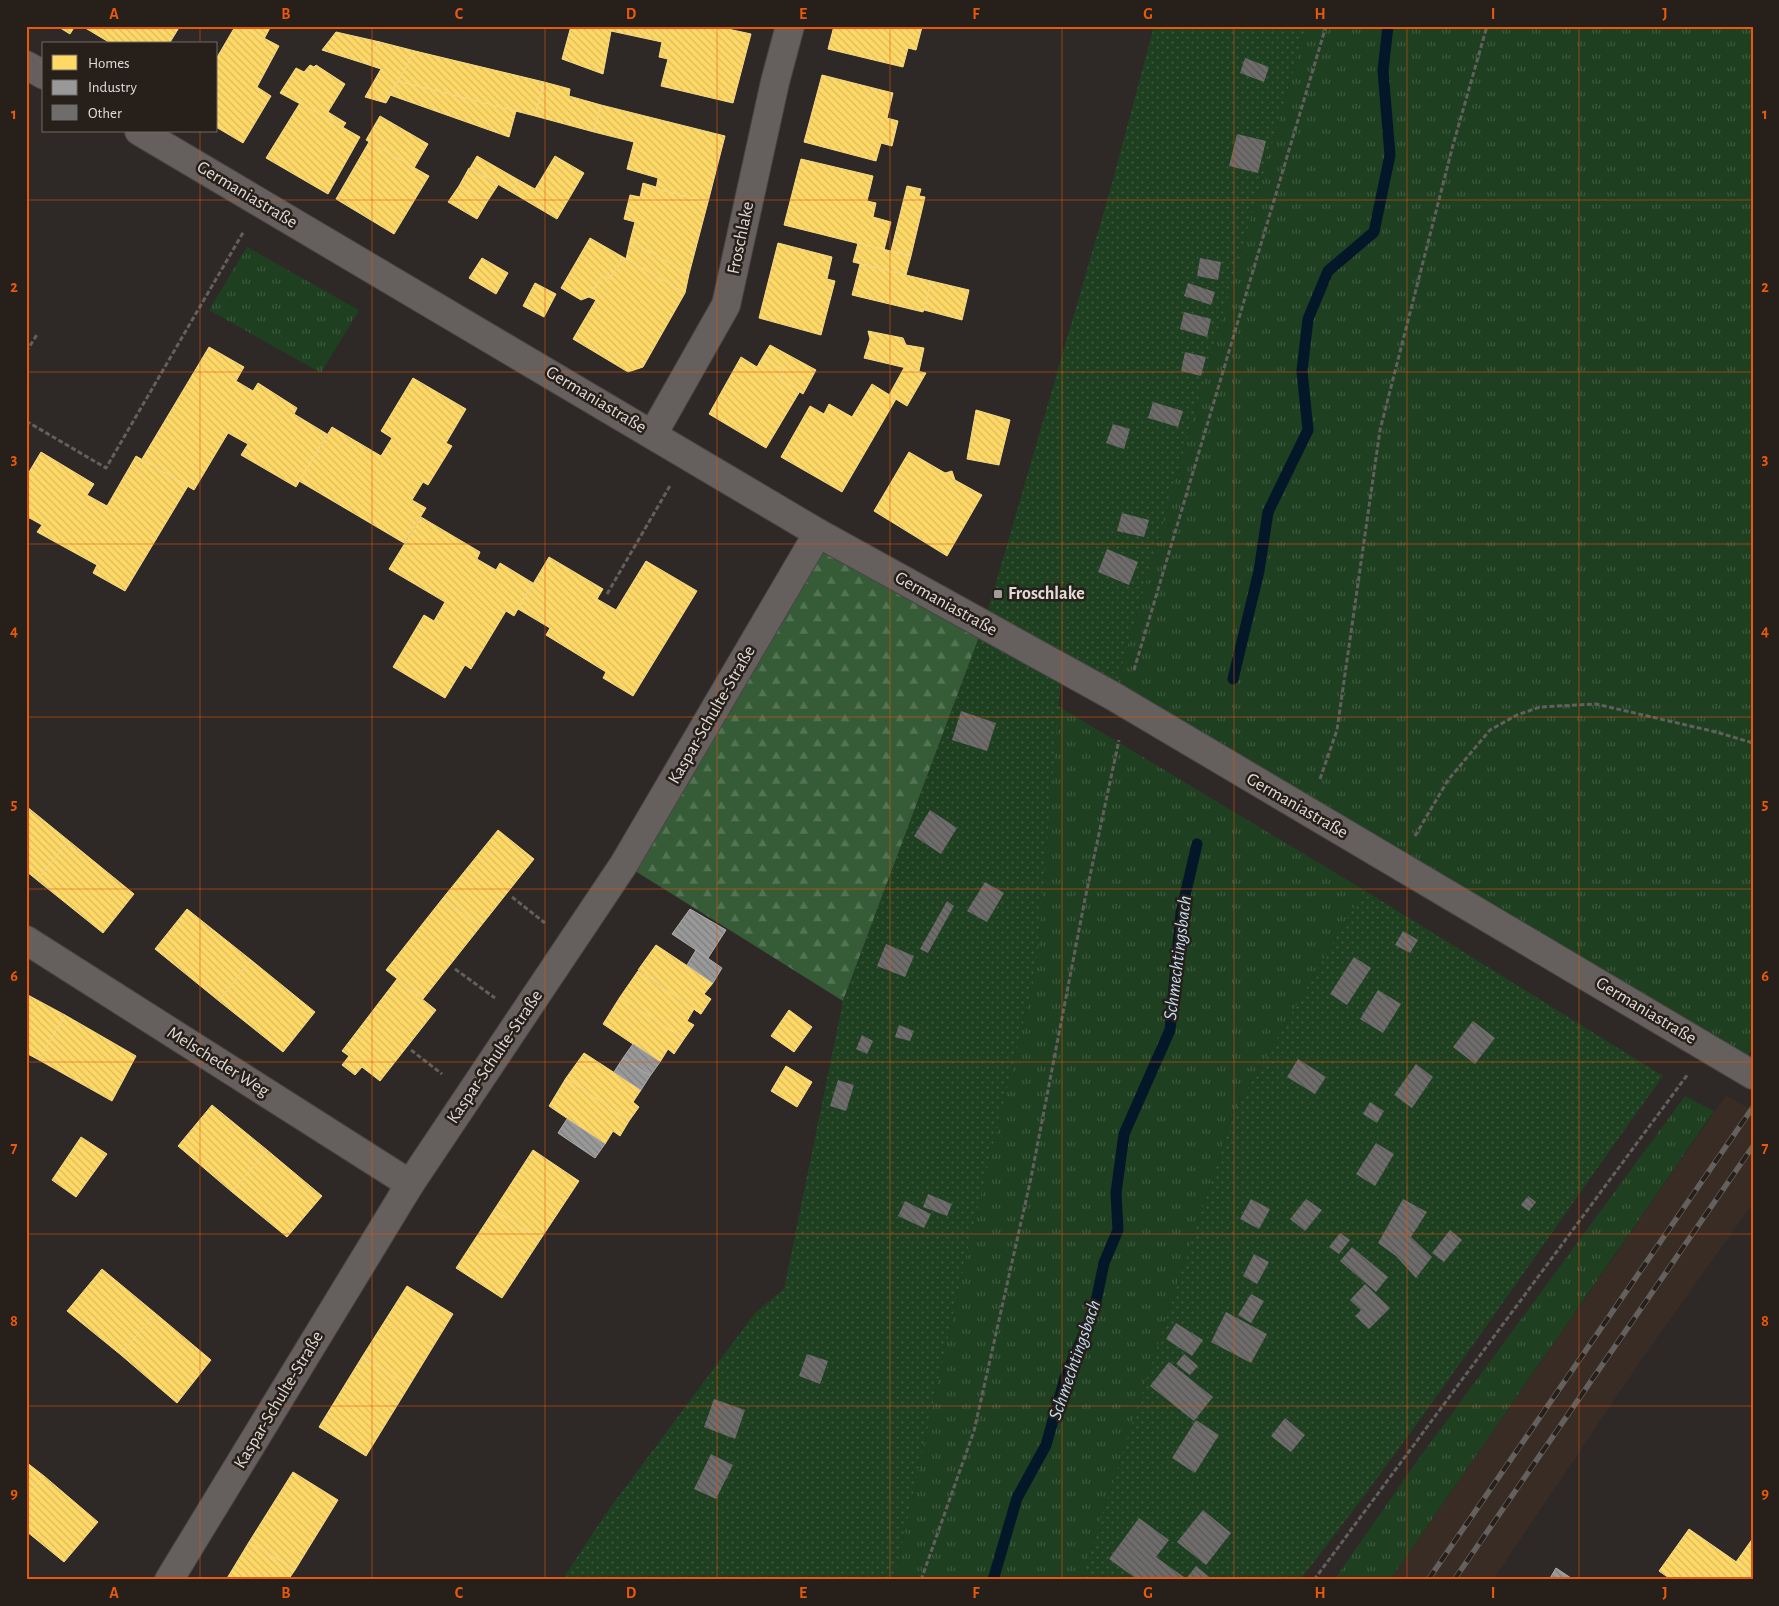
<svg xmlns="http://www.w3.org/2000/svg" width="1779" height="1606" viewBox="0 0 1779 1606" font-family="'Alegreya Sans',sans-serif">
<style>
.built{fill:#392c24}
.grass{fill:url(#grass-tufts)}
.forest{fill:url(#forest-firs)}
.garden{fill:url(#garden-dots)}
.homes{fill:url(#homes-back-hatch);stroke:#f6da88}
.industry{fill:url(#industry-back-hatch);stroke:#afadac}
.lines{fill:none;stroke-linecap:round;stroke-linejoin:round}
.stream{stroke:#041728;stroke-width:11}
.building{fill:url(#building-back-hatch)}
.minor-casing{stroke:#4a4644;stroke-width:30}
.path{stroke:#625f5d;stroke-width:3;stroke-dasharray:5 2.5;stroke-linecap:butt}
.minor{stroke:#65605e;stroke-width:28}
.rail-casing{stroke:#64605e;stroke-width:5.5}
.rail{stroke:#271f19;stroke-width:4;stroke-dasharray:11;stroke-linecap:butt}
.grid{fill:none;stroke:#e8590c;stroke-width:1;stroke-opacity:0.55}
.poi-dot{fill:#a29d99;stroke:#271f19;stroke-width:2}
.labels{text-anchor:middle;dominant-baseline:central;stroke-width:5;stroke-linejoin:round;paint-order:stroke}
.street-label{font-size:18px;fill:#e1dbd7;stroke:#271f19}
.poi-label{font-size:18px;font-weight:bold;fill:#e1dbd7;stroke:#271f19;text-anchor:start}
.water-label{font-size:19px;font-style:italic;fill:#c2dff6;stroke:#271f19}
.neatline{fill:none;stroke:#e8590c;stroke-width:2}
.grid-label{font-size:16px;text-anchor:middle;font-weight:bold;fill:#e8590c}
</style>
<defs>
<pattern id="grass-tufts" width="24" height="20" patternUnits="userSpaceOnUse" patternTransform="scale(1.25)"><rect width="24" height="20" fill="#1e3f20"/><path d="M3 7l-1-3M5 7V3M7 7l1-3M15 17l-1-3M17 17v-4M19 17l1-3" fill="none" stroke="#3e5a40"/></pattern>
<pattern id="forest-firs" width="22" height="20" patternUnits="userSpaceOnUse" patternTransform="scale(1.25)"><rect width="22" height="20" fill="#365c37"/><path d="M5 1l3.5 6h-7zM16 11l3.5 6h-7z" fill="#537353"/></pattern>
<pattern id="garden-dots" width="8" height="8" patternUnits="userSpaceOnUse" patternTransform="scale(1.25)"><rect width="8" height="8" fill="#1e3f20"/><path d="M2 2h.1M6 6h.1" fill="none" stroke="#3e5a40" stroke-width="1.8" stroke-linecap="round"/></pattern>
<pattern id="homes-back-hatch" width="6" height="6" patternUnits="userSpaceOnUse" patternTransform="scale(1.25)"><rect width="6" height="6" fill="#ffd966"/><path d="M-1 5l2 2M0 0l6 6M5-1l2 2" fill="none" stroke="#dabb5e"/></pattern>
<pattern id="industry-back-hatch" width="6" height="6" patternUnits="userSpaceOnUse" patternTransform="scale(1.25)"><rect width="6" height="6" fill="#999"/><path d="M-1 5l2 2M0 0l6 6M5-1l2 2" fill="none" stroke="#807f7e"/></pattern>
<pattern id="building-back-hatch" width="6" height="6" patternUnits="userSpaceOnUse" patternTransform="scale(1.25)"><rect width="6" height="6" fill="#6f6c6c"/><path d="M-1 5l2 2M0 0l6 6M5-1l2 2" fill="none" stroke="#5a5756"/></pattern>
</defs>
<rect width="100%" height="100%" fill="#2e2926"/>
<path class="built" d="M1726 1095 1753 1111V1203L1639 1363 1493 1580H1390Z"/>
<g class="grass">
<path d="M1306 26H1753V1048L1740 1067 1113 696Z"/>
<path d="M247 247 359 310 321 373 209 310Z"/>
<path d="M1058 706 1364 890 1234 1112 1081 1580H894L967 1252 1036 971Z"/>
<path d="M1685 1096 1714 1111 1390 1580H1334L1417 1461Z"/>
</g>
<path class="forest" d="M818 533 984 624 843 1001 624 864Z"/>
<g class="garden">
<path d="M1154 26H1306L1113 696 1062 669 1036 971 967 1252 894 1580H562L607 1512 755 1313 784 1289 843 1001 984 624 1111 187Z"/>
<path d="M1364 890 1663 1076C1542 1244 1427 1417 1300 1580H1081L1234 1112Z"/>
</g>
<g class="homes">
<path d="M57 26H75L70 34Z"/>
<path d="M82 26H180L169 44H112Z"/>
<path d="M241 26 279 46 257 87 271 96 243 143 216 127V59L233 30 237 26Z"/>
<path d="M241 26H271L264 39Z"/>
<path d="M571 26H714L751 34 733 103 661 86 668 59 659 57 662 42 611 31 603 74 562 59Z"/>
<path d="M834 26H920L922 27 916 50 908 48 903 67 828 49Z"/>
<path d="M336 32 380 42 366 64 322 50Z"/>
<path d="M380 42 415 51 386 103 365 97 381 69 366 64Z"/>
<path d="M415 51 544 82 535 116 398 81Z"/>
<path d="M310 65 314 67 316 65 345 84 328 112 346 123 343 127 280 93 296 68 304 72Z"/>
<path d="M822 75 893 93 887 118 898 121 892 146 881 143 876 161 804 142Z"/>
<path d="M398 81 516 111 509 137 390 95Z"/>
<path d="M544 82 570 89 569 96 601 105 594 132 535 116Z"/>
<path d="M300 103 360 137 328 194 266 158Z"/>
<path d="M601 105 725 136 708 202 656 189 658 178 627 169 634 142 594 132Z"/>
<path d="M380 116 428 144 414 168 366 140Z"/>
<path d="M369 142 429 176 394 234 336 199Z"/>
<path d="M477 156 517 179 513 193 470 168Z"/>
<path d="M555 156 584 173 557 219 513 193 517 179 535 189Z"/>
<path d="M801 159 873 176 867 201 876 203 873 217 891 222 884 250 784 225Z"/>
<path d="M469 168 498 185 487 202 459 186Z"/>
<path d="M643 183 656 187V189L708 202 689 274 630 241 635 222 624 219 630 195 640 197Z"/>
<path d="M459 186 487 202 477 219 448 202Z"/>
<path d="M907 186 921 189 919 196 925 197 911 256 891 251Z"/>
<path d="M590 238 623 257 610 279 603 275 589 297 581 300 561 288Z"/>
<path d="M630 241 689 274 685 293 626 259Z"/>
<path d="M778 243 832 257 827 279 835 281 821 335 759 318Z"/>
<path d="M858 243 911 256 906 275 853 262Z"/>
<path d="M623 257 685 293 643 367 628 372 573 339 596 300 589 297 603 275 610 279Z"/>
<path d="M482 258 508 273 496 294 469 278Z"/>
<path d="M860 264 931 281 923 312 852 295Z"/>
<path d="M931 281 969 290 962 320 924 310Z"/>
<path d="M535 283 556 294 544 317 523 306Z"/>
<path d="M868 331 903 338 906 345 924 348 919 371 864 358 870 339Z"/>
<path d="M770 345 816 370 803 394 779 379 784 370 762 358Z"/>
<path d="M209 347 244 367 236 381 253 391 258 383 297 408 294 414 327 434 296 487 241 455 248 444 228 433 194 490 142 459Z"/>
<path d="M741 357 757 367 762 358 784 370 779 379 800 391 766 448 709 414Z"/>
<path d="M904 368 926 373 907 406 889 395Z"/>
<path d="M413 378 466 409 446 443 452 446 428 485 423 482 412 500 426 508 404 543 299 481 332 427 381 456 392 438 381 431Z"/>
<path d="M872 384 896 399 842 492 781 457 810 406 824 414 829 404 852 417Z"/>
<path d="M976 410 1010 420 999 465 967 459Z"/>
<path d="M41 452 94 484 87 495 107 506 136 456 188 486 125 591 93 573 97 565 37 532 42 525 26 516V477Z"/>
<path d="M909 452 945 473 952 471 955 480 982 495 947 556 874 511Z"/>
<path d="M421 517 480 552 477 559 496 570 500 563 533 583 514 616 506 611 471 669 465 665 445 698 393 667 424 615 434 621 445 602 389 569Z"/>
<path d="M549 557 603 589 597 599 616 610 646 561 697 591 633 696 603 678 606 672 546 635 550 628 518 609Z"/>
<path d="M26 806 69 841 37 880 26 871Z"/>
<path d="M498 830 534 859 480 927 443 898Z"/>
<path d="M69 841 134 894 103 933 37 880Z"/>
<path d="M443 898 480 927 423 999 386 970Z"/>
<path d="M187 909 251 960 219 1001 155 949Z"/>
<path d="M656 945 713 983 704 994 711 999 701 1014 638 970Z"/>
<path d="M251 960 315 1012 283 1052 219 1001Z"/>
<path d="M638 971 701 1014 694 1009 687 1021 694 1025 684 1039 620 997Z"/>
<path d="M397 979 436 1010 380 1081 362 1067 355 1075 342 1065 349 1056 342 1051Z"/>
<path d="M26 994 65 1015 39 1060 26 1053Z"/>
<path d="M620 997 684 1039 674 1054 668 1049 660 1062 603 1024Z"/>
<path d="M789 1010 812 1027 794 1052 771 1036Z"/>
<path d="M65 1015 136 1056 112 1101 39 1060Z"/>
<path d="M584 1053 641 1090 633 1102 639 1107 629 1121 566 1078Z"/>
<path d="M786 1066 812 1082 797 1107 771 1091Z"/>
<path d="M566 1078 629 1121 620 1136 613 1131 605 1144 549 1106Z"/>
<path d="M212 1105 267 1150 232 1192 178 1146Z"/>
<path d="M81 1137 107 1154 76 1197 52 1180Z"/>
<path d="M267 1150 322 1196 287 1237 232 1192Z"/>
<path d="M533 1150 579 1181 540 1240 494 1210Z"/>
<path d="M494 1210 540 1240 502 1298 456 1268Z"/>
<path d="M102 1269 155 1313 121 1355 67 1311Z"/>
<path d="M407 1286 453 1314 409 1386 362 1357Z"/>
<path d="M155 1313 211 1360 177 1403 121 1355Z"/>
<path d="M362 1357 409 1386 366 1456 319 1427Z"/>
<path d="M26 1462 44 1476 26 1497Z"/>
<path d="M293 1472 338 1500 295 1570 249 1542Z"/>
<path d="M44 1476 98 1522 64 1562 26 1531V1497Z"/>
<path d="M1689 1529 1748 1570 1741 1580H1672L1659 1571Z"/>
<path d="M1753 1538V1574L1736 1562Z"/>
<path d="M249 1542 295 1570 288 1580H226Z"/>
<path d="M1748 1570 1753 1574V1580H1741Z"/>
</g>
<g class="industry">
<path d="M690 909 726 930 708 958 672 934Z"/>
<path d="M696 950 722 968 713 983 687 965Z"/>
<path d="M633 1044 660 1062 650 1076 623 1058Z"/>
<path d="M623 1058 650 1076 641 1090 614 1072Z"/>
<path d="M567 1119 605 1144 595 1158 558 1133Z"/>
<path d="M1556 1568 1574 1580H1549Z"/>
</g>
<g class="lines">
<g class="stream">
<path d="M1233 679 1259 571 1268 512 1308 430 1302 371 1308 319 1328 271 1374 232 1390 155 1383 71 1388 26"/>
<path d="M993 1580 1017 1498 1046 1445 1065 1378 1094 1311 1104 1263 1118 1230 1116 1193 1124 1134 1170 1030 1181 913 1197 844"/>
</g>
</g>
<g class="building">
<path d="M1245 58 1269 67 1264 82 1240 73Z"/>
<path d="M1237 134 1266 141 1258 173 1229 166Z"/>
<path d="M1200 258 1221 262 1218 280 1197 276Z"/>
<path d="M1188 283 1215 292 1211 305 1184 296Z"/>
<path d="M1184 312 1211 319 1207 337 1180 329Z"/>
<path d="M1185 352 1206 357 1201 376 1181 371Z"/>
<path d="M1153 402 1183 411 1178 427 1148 418Z"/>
<path d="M1113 424 1130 429 1124 449 1106 443Z"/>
<path d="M1122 513 1149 520 1144 537 1117 531Z"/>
<path d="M1107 549 1138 562 1129 585 1098 572Z"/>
<path d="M961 711 996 723 987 751 952 740Z"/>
<path d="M930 810 957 828 941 854 914 836Z"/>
<path d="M985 882 1004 893 987 922 967 911Z"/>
<path d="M947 901 954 906 928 953 920 949Z"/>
<path d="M1403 931 1418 940 1410 953 1395 945Z"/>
<path d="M886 944 914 956 905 977 877 966Z"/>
<path d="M1354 957 1371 968 1347 1005 1330 994Z"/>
<path d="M1378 990 1401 1004 1383 1033 1360 1019Z"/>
<path d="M1473 1021 1495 1038 1475 1064 1453 1047Z"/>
<path d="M899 1025 914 1031 910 1041 895 1037Z"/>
<path d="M862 1035 873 1041 867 1054 856 1049Z"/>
<path d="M1298 1059 1326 1077 1315 1094 1287 1077Z"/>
<path d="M1416 1064 1433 1077 1412 1108 1394 1095Z"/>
<path d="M838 1080 854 1085 846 1111 830 1106Z"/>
<path d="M1370 1102 1384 1111 1377 1123 1363 1114Z"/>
<path d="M1376 1143 1394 1154 1375 1186 1356 1174Z"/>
<path d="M928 1194 952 1204 947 1216 923 1207Z"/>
<path d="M1528 1196 1536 1202 1529 1211 1521 1205Z"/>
<path d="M1251 1199 1270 1209 1259 1229 1240 1219Z"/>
<path d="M1306 1199 1322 1210 1305 1231 1290 1219Z"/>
<path d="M1403 1199 1427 1212 1411 1237 1432 1257 1416 1278 1396 1256 1378 1243Z"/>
<path d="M905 1201 931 1214 924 1228 898 1216Z"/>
<path d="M1450 1230 1462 1240 1444 1262 1432 1253Z"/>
<path d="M1340 1233 1350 1240 1339 1254 1329 1247Z"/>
<path d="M1352 1247 1388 1277 1376 1292 1340 1261Z"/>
<path d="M1254 1254 1269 1262 1257 1284 1243 1276Z"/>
<path d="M1365 1284 1390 1308 1369 1329 1355 1316 1361 1310 1350 1300Z"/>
<path d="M1251 1294 1264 1301 1251 1323 1238 1315Z"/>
<path d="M1226 1312 1267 1334 1251 1363 1211 1342Z"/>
<path d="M1176 1323 1203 1340 1192 1356 1166 1339Z"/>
<path d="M807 1354 828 1361 820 1384 799 1376Z"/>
<path d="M1184 1354 1198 1366 1190 1375 1176 1364Z"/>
<path d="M1169 1362 1213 1397 1194 1421 1150 1386Z"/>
<path d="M714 1399 745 1410 735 1439 704 1427Z"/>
<path d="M1285 1418 1305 1435 1291 1452 1271 1436Z"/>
<path d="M1196 1420 1219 1435 1195 1473 1172 1458Z"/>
<path d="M711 1454 733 1465 716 1499 694 1489Z"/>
<path d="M1203 1510 1231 1533 1206 1565 1177 1542Z"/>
<path d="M1139 1518 1169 1540 1156 1557 1184 1577 1182 1580H1138L1109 1559Z"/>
<path d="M1196 1566 1213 1580H1185Z"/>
</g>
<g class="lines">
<g class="minor-casing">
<g id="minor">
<path d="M26 65 44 75"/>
<path d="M139 131 818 533 1113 696 1753 1075"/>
<path d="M653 434 726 305 775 82 790 26"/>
<path d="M26 940 410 1184"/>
<path d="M169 1580 410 1184 624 864 818 533"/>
</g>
</g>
<g class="path">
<path d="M26 352 38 333"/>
<path d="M26 421 106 468 244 231"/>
<path d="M607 594 671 484"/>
<path d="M1134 670 1326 26"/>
<path d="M1320 779 1337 730 1380 430 1453 145 1487 26"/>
<path d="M1415 836 1448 780 1490 730 1517 715 1540 707 1596 704 1716 732 1753 743"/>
<path d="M512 897 545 923"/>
<path d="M455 969 495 998"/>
<path d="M411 1050 442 1074"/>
<path d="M921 1580 974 1431 1031 1178 1085 899 1119 740"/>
<path d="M1314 1580 1688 1074"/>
</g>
<use href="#minor" class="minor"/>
<g class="rail-casing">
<g id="rail">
<path d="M1428 1580 1753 1107"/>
<path d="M1454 1580 1753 1146"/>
</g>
</g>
<use href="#rail" class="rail"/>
</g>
<path class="grid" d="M200 26V44M372 26V1580M545 26V1580M717 26V1580M890 26V1580M1062 26V1580M1234 26V1580M1407 26V1580M1579 26V1580M200 131V1580M26 200H1753M26 372H1753M26 544H1753M26 717H1753M26 889H1753M26 1062H1753M26 1234H1753M26 1406H1753"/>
<rect class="poi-dot" x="993" y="589" width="10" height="10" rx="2.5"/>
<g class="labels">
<g class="street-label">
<text transform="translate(247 195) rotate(31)">Germaniastraße</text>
<text transform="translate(741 238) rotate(-78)">Froschlake</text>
<text transform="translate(596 400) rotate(31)">Germaniastraße</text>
<text transform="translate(946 604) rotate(29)">Germaniastraße</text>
<text transform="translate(712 715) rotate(-60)">Kaspar-Schulte-Straße</text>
<text transform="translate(1297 806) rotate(30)">Germaniastraße</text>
<text transform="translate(1646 1011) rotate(31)">Germaniastraße</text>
<text transform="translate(495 1057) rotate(-56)">Kaspar-Schulte-Straße</text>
<text transform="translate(218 1062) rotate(32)">Melscheder Weg</text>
<text transform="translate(279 1400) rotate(-59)">Kaspar-Schulte-Straße</text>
</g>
<g class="poi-label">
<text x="1008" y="594">Froschlake</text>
</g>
<g class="water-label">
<text transform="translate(1178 958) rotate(-83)">Schmechtingsbach</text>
<text transform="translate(1075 1360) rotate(-71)">Schmechtingsbach</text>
</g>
</g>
<rect width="1779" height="1606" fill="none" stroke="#271f19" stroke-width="55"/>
<rect x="42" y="42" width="175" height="90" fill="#271f19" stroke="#716a65"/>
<rect x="52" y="55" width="25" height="15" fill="#ffd966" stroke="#716a65"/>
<text x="88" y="68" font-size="15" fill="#e1dbd7">Homes</text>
<rect x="52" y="80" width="25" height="15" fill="#999999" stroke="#716a65"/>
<text x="88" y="92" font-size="15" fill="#e1dbd7">Industry</text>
<rect x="52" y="105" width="25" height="15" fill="#6f6c6c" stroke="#716a65"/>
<text x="88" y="118" font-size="15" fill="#e1dbd7">Other</text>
<rect x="28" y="28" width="1724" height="1550" class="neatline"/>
<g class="grid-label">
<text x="114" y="19">A</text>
<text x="286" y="19">B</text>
<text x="459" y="19">C</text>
<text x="631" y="19">D</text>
<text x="803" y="19">E</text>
<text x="976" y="19">F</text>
<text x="1148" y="19">G</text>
<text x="1320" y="19">H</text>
<text x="1493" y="19">I</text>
<text x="1665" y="19">J</text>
<text x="14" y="119">1</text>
<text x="1765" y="119">1</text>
<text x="14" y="292">2</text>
<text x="1765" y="292">2</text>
<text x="14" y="464">3</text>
<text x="1765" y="464">3</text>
<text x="14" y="636">4</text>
<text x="1765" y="636">4</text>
<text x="14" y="809">5</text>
<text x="1765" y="809">5</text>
<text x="14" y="981">6</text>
<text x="1765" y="981">6</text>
<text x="14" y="1153">7</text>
<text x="1765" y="1153">7</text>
<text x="14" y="1326">8</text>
<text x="1765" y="1326">8</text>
<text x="14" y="1498">9</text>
<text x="1765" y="1498">9</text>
<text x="114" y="1598">A</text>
<text x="286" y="1598">B</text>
<text x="459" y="1598">C</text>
<text x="631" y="1598">D</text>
<text x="803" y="1598">E</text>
<text x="976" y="1598">F</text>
<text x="1148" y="1598">G</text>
<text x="1320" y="1598">H</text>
<text x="1493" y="1598">I</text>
<text x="1665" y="1598">J</text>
</g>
</svg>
